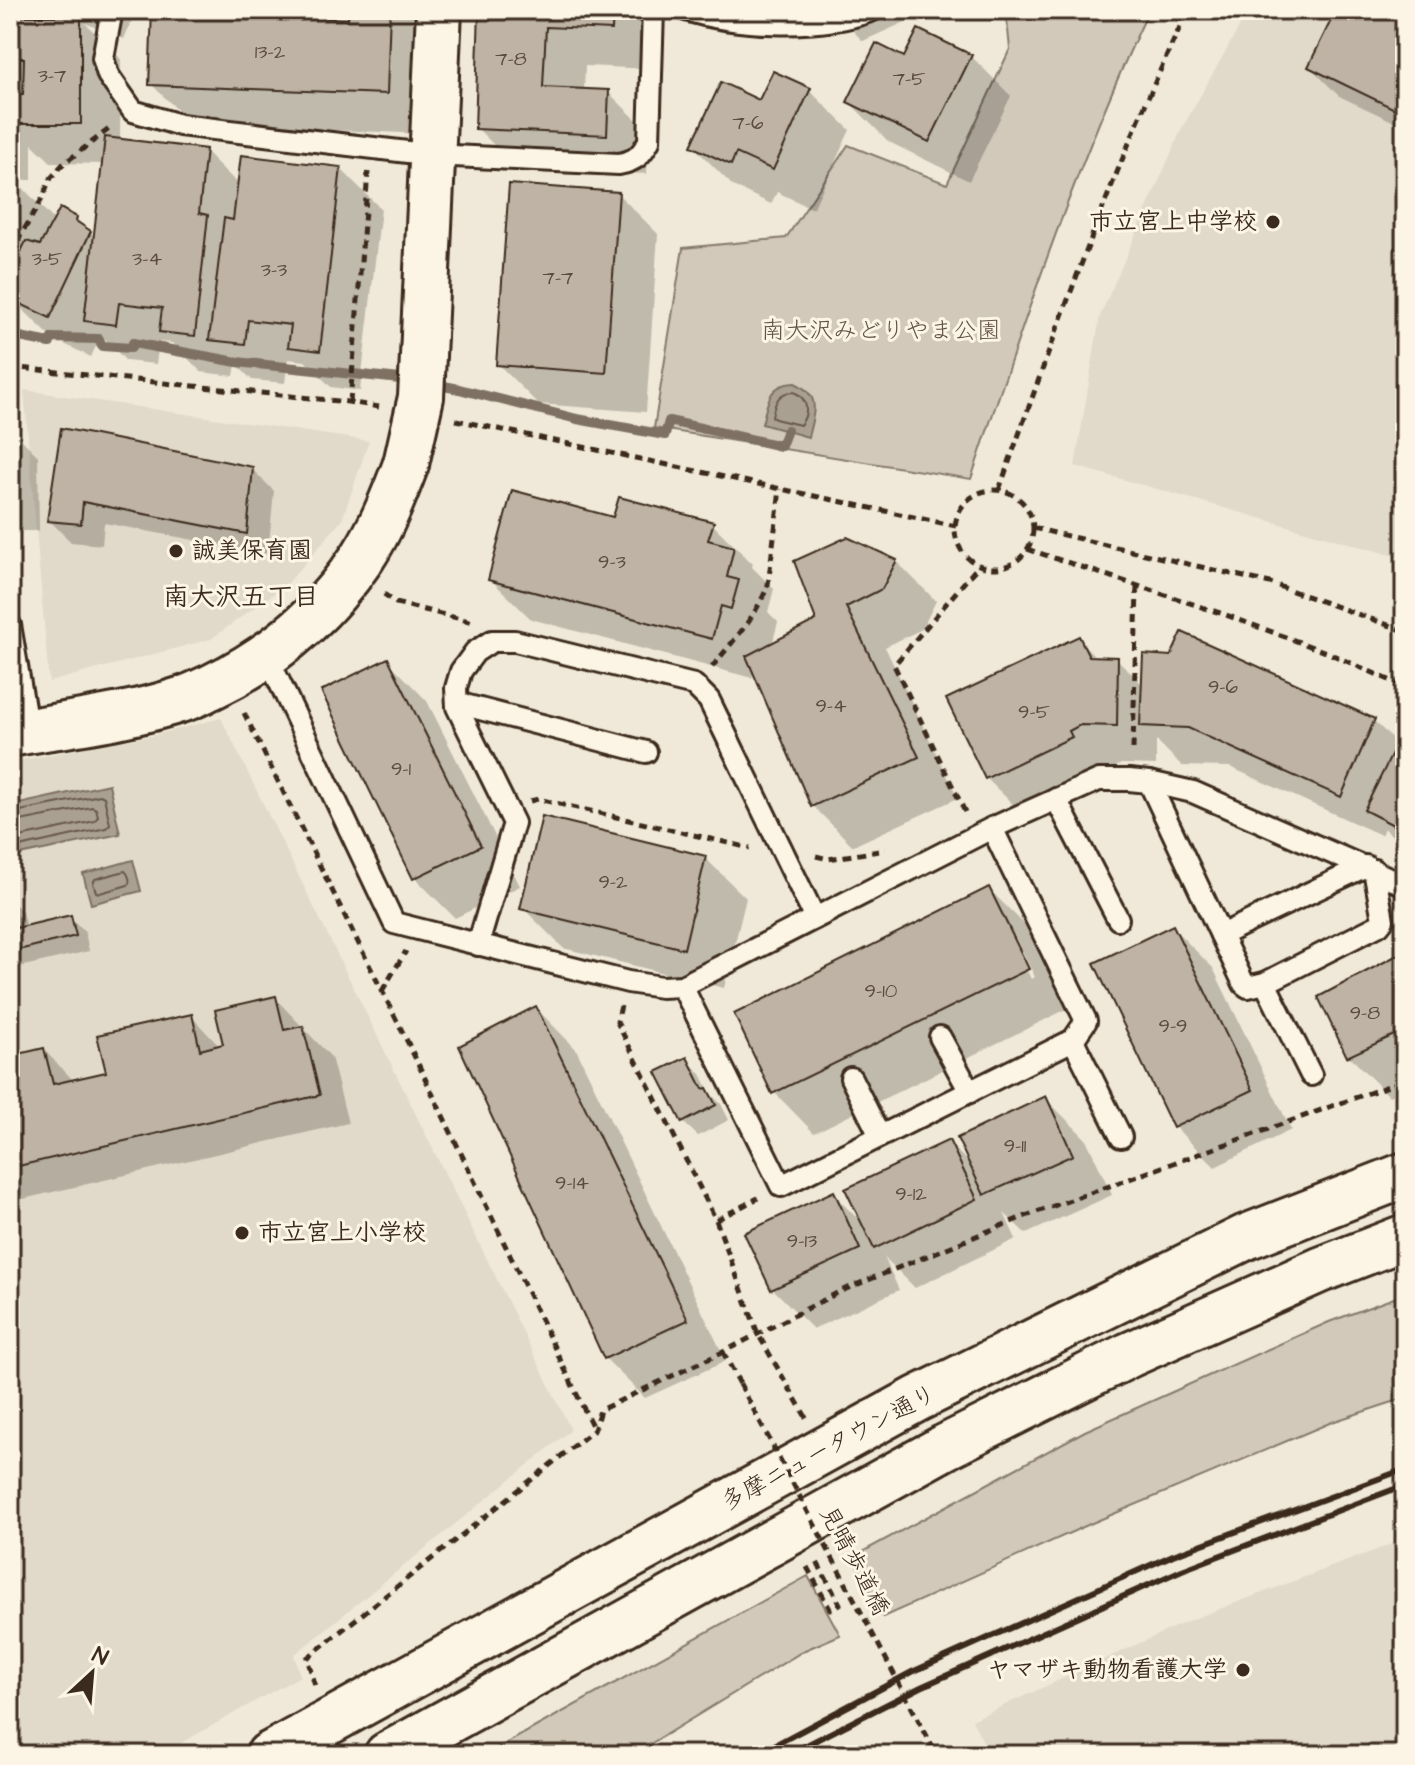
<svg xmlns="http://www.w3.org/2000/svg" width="1415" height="1765" viewBox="0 0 1415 1765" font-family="'Architects Daughter','Klee One',sans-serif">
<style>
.built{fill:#e1d9c9}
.green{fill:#d2c9ba;stroke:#867a6c;stroke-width:2}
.water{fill:#aaa091;stroke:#7e7163;stroke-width:2}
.shadow{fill:#0003;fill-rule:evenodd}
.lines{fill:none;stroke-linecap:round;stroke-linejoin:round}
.shore{stroke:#67594c;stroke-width:2}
.stream{stroke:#7e7163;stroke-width:10}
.building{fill:#beb3a4;stroke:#3b2a1e;stroke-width:2}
.lane-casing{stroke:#3b2a1e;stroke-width:26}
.secondary-casing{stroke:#3b2a1e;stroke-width:50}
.path{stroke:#3b2a1e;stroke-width:5;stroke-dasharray:8 6;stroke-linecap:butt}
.lane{stroke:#fcf5e5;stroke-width:20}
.secondary{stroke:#fcf5e5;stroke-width:44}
.rail{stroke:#3b2a1e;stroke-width:6}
.secondary-bridge-casing{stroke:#3b2a1e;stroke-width:50;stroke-linecap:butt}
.path-bridge{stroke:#3b2a1e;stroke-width:5;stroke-dasharray:8 6;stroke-linecap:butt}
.secondary-bridge{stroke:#fcf5e5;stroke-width:44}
.poi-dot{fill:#3b2a1e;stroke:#fcf5e5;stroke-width:3}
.labels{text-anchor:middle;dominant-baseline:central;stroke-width:6;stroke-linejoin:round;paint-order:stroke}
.number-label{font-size:20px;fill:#5c4c40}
.poi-label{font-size:24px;font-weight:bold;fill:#3b2a1e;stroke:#fcf5e5;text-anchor:end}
.park-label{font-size:24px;fill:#615245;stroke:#fcf5e5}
.street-label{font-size:24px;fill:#3b2a1e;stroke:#fcf5e5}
.neighbourhood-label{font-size:26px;font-weight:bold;fill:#3b2a1e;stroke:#fcf5e5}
</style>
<rect width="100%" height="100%" fill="#f0e9d9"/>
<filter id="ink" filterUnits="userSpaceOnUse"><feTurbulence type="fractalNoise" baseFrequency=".0125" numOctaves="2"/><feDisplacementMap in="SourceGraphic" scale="16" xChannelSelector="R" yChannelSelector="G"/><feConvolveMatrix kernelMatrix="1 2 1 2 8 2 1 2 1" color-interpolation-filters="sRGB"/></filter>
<g filter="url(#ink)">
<g class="built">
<path d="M1249 10H1405V559L1075 466 1100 316 1182 128Z"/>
<path d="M24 390 369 441 342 520 288 583 211 639 49 682Z"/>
<path d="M221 718 571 1430 294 1655 300 1676 160 1755H10V762L151 736Z"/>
<path d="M1405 1539V1755H990L972 1720 1188 1621Z"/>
</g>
<g class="green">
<path d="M1006 10H1149C1077 161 1024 321 971 479L654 428 683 248 786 238 848 145 947 184 1010 49Z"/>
<path d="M1405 1294V1398L1332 1422 1092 1523 883 1617 853 1557 1085 1431 1329 1322Z"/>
<path d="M808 1576 840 1635 805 1650 632 1755H485Z"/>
</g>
<g class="water">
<path d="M795 383C822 396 814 413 808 437L762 424C768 402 768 384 795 383Z"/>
<path d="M109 784 120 834 10 857V806Z"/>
<path d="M133 860 141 891 91 904 83 874Z"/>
</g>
<g class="shadow">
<path d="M10 10H42L39 18H74L54 10H136L124 39 85 23 121 59 120 141 205 151 239 185 341 169 381 209 360 391 331 387 305 361 288 359 285 383 252 380 236 364 234 376 201 372 173 343 159 342 156 364 126 361 101 335 91 357 52 338 11 298 13 293 10 290V278L22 254 10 262ZM32 144 52 163 104 164 96 238 75 218 55 221 19 184V180H32Z"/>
<path d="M287 10H431L427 134 192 124 151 84 296 18Z"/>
<path d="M481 10H632L654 32 652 69 585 66 584 91 608 92 649 132 647 174 517 168 477 128Z"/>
<path d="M704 10H787L786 34 726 32Z"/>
<path d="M832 10H908L912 19 863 41Z"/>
<path d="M1338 10H1405V127L1339 96 1310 67Z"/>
<path d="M971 56 1011 96 969 181 889 142 849 102 905 60Z"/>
<path d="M809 90 850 130 813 209 777 192 771 204 733 186 693 146 760 102Z"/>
<path d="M618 194 658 234 646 412 538 404 498 364Z"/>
<path d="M10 428 38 456 39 531H10Z"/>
<path d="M63 431 252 469 274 491 268 554 104 523 102 545 71 542 49 520Z"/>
<path d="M614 519 712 524 753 564 752 567 774 589 768 612 778 622 772 645 818 621 896 561 936 601 922 629 885 647 958 798 853 846 813 806 754 670 752 678 531 619 490 579Z"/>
<path d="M10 633 37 722 10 726Z"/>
<path d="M1078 639 1098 659H1117L1143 685 1374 721 1399 745 1405 733V848L1384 828 1381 835 1230 767 1182 766 1156 740V765L1121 764 1027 818 986 778Z"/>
<path d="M387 660 427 701 520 886 455 918 415 878Z"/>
<path d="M705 858 746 898 724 988 563 948 523 908Z"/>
<path d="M989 889 1029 929 1067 1009 814 1133 774 1092ZM1010 935H1014L1035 977 1031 979Z"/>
<path d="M10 899 22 911 26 928 70 917 85 932 89 951 15 968 10 963Z"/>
<path d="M1173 928 1213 968 1291 1130 1215 1167 1175 1127Z"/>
<path d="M1405 953V1089L1389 1096 1349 1056Z"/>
<path d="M275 998 331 1057 348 1123 10 1202V1058L44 1050 72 1079 73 1082 109 1073 191 1016 220 1047Z"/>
<path d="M536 1008 576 1049 726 1361 645 1398 605 1358Z"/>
<path d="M686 1059 701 1074 711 1094 721 1104 729 1120 698 1136 683 1122Z"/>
<path d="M1046 1099 1086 1139 1112 1195 1026 1234 1004 1213 1016 1239 915 1288 884 1257 899 1290 813 1329 773 1289 747 1234 833 1194 863 1224 948 1142 972 1166Z"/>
</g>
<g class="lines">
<g class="shore">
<path d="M794 392C809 399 809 414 800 425L775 419 772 416C775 402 778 392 794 392Z"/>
<path d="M10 813 100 795 104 797 110 824 106 828 10 849"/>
<path d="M10 823 92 807 96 809 98 816 95 821 10 839"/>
<path d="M125 871C129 874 131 882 128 885L100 893 96 892 93 883 95 879Z"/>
</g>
<g class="stream">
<path d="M10 335 50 343 52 338 99 339 102 346 131 348 133 343 237 362 410 380"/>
<path d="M434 384 459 389 577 419 665 435 669 421 781 446 787 430"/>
</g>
</g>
<g class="building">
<path d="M349 10H390L387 94 149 85 152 11 348 19Z"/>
<path d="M479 10H613L612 30 546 27 543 87 609 90 607 135 475 129Z"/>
<path d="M1336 10H1405V114L1308 67Z"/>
<path d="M10 16H81V124H10V94H23L24 58H10Z"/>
<path d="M918 29 972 55 929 142 847 102 876 43 904 57Z"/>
<path d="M773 71 811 88 773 170 736 153 731 165 691 146 721 82 759 100Z"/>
<path d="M105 137 206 149 199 213 208 215 195 336 159 332 162 308 119 303 116 325 84 321Z"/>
<path d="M241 155 341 167 320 351 288 347 291 325 248 320 245 344 209 340 224 218 233 220Z"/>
<path d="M15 177 21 187 11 194 19 206 10 212V180Z"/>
<path d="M509 184 619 192 606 373 496 365Z"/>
<path d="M60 208 77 217 76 221 91 231 50 318 10 299 12 289 10 288V274L26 241 40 245Z"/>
<path d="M61 428 253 467 247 534 83 502 81 524 47 521Z"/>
<path d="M512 490 613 517 619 497 714 522 708 540 734 547 727 577 739 580 731 609 721 606 712 639 488 580Z"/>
<path d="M847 537 897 560 882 589 846 607 919 757 811 807 746 656 816 620 794 561Z"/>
<path d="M1182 632 1375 719 1341 797 1188 728 1140 726 1143 654 1171 656Z"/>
<path d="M1079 636 1089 656 1118 657 1117 726 1080 725 1069 731 1072 737 985 779 946 699Z"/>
<path d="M388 658 481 846 413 879 321 691Z"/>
<path d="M1405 728V831L1364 810Z"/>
<path d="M542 816 706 856 684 949 520 909Z"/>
<path d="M989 887 1029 969 772 1094 734 1014Z"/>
<path d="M10 903 16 928 71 915 76 936 10 952Z"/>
<path d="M1173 925 1253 1090 1173 1128 1094 963Z"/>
<path d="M1405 951V1030L1347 1057 1318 997Z"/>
<path d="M276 996 284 1030 303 1026 320 1095 10 1168V1056L44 1048 53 1084 106 1072 97 1035 192 1014 200 1050 223 1044 215 1010Z"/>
<path d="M536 1006 688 1320 604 1359 459 1046Z"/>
<path d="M687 1057 703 1089 707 1088 716 1105 682 1123 656 1072Z"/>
<path d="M1046 1096 1073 1155 984 1195 957 1138Z"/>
<path d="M949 1140 977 1199 874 1249 845 1189Z"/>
<path d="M834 1191 860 1249 771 1290 744 1233Z"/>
</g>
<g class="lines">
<g class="lane-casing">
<g id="lane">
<path d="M112 10 103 58 108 75 133 111 180 125 433 155 619 164C636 161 641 155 649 141L653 10"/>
<path d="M686 10C737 26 823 30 873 10"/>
<path d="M10 625 28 731"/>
<path d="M267 656 394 923 628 982 661 987 682 986 992 828 1099 780H1129L1149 782 1193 792 1405 885"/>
<path d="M457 703 646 752"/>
<path d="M1149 782 1244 984 1248 987 1265 983 1379 925 1383 920 1374 870"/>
<path d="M1056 799 1118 919"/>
<path d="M1221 935 1366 866"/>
<path d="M478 945 514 823 457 707 456 688 461 671 475 652 492 641H515L694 685 709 700 815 918"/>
<path d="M1265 983 1311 1075"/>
<path d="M682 986 781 1186 1073 1040 1086 1021 992 828"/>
<path d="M940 1037 970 1092"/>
<path d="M1073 1040 1121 1137"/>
<path d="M851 1078 880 1136"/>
</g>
</g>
<g class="secondary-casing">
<g id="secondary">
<path d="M424 335 439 10"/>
<path d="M10 734C66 724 129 717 183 699 193 696 202 691 211 687 272 658 324 614 362 558 381 529 394 496 406 464"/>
<path d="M269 1755 917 1399 1246 1237 1405 1175"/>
<path d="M387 1755 945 1447 1129 1355 1320 1270 1405 1237"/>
</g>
</g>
<g class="path">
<path d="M10 12 85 14"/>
<path d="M10 254 42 199 51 178 62 165 113 126"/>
<path d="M10 367 348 402 379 407"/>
<path d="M350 402 368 172"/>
<path d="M456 420 956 526"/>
<path d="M999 490C1057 329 1114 165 1188 10"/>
<circle cx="994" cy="529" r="39"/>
<path d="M1033 528 1270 583 1405 631"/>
<path d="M1027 549 1226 615 1326 652 1405 687"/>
<path d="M384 594 396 603 473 622"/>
<path d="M712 667C733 641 756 617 768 585L780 489"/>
<path d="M244 713 409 1045 594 1430"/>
<path d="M1133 749 1137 586"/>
<path d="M530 801 538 799 750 848"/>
<path d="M965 812 894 665 979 565"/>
<path d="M816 856 828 859 885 850"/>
<path d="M382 991 406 951"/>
<path d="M621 1006 617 1022 716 1220 758 1198"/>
<path d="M716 1220 758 1334 807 1419"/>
<path d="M723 1352 740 1384"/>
<path d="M807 1567 830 1609 840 1604 817 1562 819 1561"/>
<path d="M315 1685 307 1658 594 1430 600 1410 723 1352 841 1291 1023 1217 1405 1080"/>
</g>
<use href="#lane" class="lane"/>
<use href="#secondary" class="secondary"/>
<g class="rail">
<path d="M756 1755 912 1672 1173 1555 1405 1469"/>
<path d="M787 1755 921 1687 1182 1570 1405 1485"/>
</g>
<g class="secondary-bridge-casing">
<path id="secondary-bridge" d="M406 464 421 397 424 335"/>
</g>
<path class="path-bridge" d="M740 1384 937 1755"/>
<use href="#secondary-bridge" class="secondary-bridge"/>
</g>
</g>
<g class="poi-dot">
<circle cx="1273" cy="222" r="8"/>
<circle cx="176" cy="551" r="8"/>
<circle cx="242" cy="1233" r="8"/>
<circle cx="1243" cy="1670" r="8"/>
</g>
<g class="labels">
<g class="number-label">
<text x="270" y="52">13-2</text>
<text x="511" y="59">7-8</text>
<text x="52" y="76">3-7</text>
<text x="909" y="79">7-5</text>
<text x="748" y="123">7-6</text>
<text x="47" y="259">3-5</text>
<text x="147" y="259">3-4</text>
<text x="274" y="270">3-3</text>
<text x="558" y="278">7-7</text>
<text x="612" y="562">9-3</text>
<text x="1223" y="687">9-6</text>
<text x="831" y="706">9-4</text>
<text x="1034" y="712">9-5</text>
<text x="401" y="769">9-1</text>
<text x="613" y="882">9-2</text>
<text x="881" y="991">9-10</text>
<text x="1365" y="1013">9-8</text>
<text x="1173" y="1026">9-9</text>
<text x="1015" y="1146">9-11</text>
<text x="572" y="1183">9-14</text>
<text x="911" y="1194">9-12</text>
<text x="802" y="1241">9-13</text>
</g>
<g class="poi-label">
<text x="1257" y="222">市立宮上中学校</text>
<text x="192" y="551" text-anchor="start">誠美保育園</text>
<text x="258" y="1233" text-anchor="start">市立宮上小学校</text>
<text x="1227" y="1670">ヤマザキ動物看護大学</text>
</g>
<g class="park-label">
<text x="881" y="331">南大沢みどりやま公園</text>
</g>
<g class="street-label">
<text transform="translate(829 1448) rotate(-28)">多摩ニュータウン通り</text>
<text transform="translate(854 1561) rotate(62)">見晴歩道橋</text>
</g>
<g class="neighbourhood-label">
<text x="241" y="597">南大沢五丁目</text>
</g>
</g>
<rect width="1415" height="1765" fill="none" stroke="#fcf5e5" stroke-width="40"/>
<rect x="20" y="20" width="1375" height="1725" fill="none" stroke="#3b2a1e" stroke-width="3" filter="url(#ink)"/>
<g transform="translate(92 1673) rotate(26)" stroke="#fcf5e5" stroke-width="6" paint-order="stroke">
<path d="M0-6L14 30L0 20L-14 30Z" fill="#3b2a1e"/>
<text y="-12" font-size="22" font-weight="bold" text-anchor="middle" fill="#3b2a1e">N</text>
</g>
</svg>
